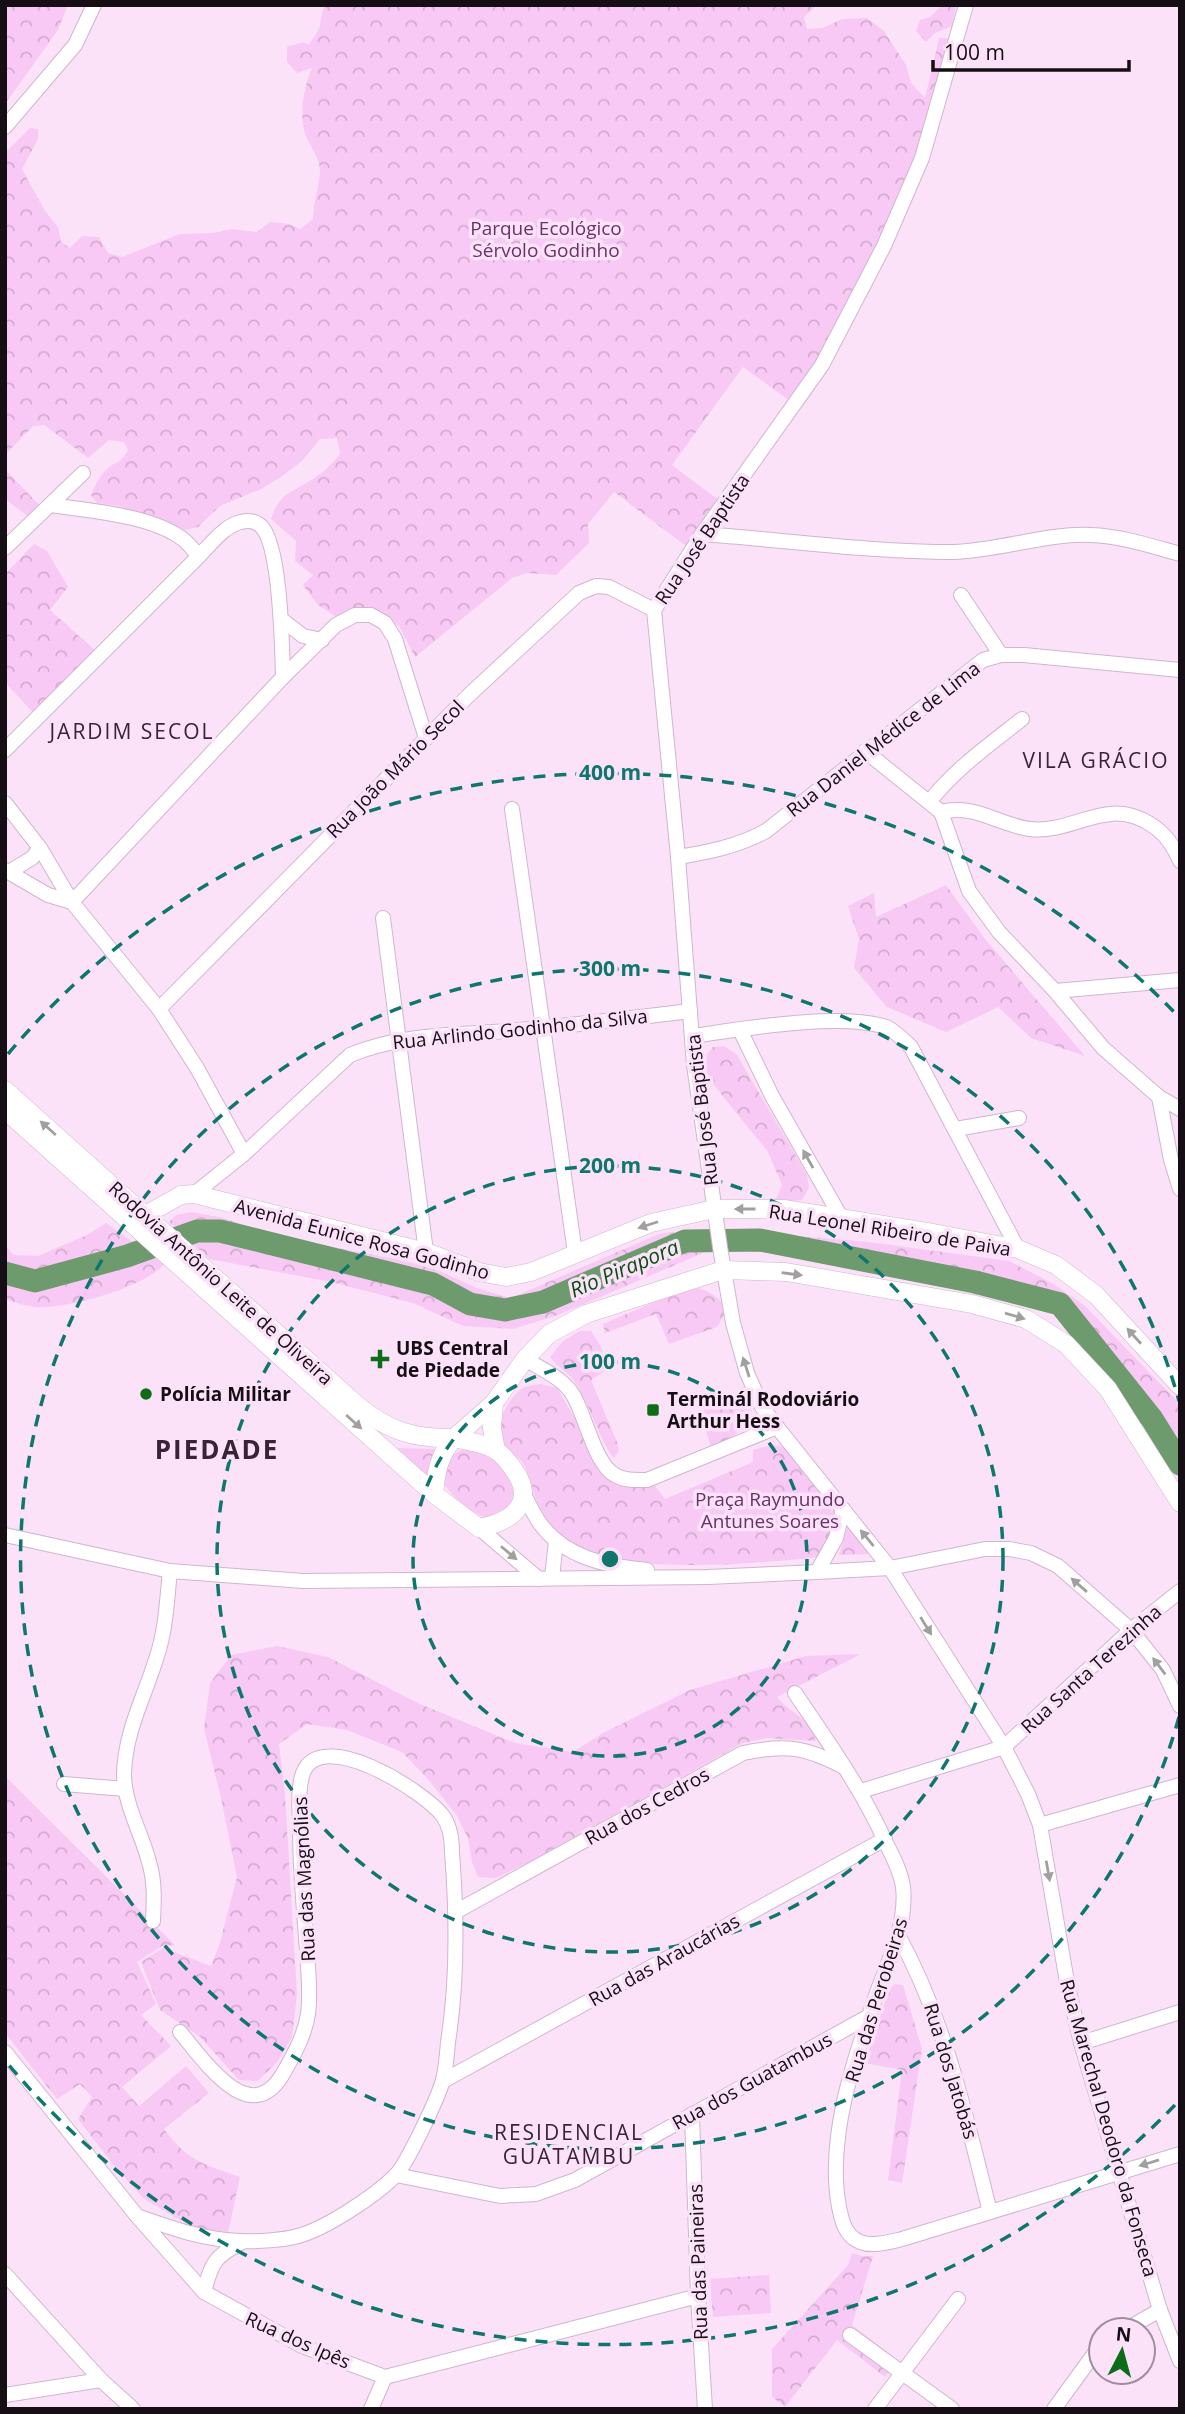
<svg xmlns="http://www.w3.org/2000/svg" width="1185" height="2414" viewBox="0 0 1185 2414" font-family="'Open Sans',sans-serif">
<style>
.forest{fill:url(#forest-crowns)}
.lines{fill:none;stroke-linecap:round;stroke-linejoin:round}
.river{stroke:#6e9b6d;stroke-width:23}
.minor-casing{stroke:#cfb6cd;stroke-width:16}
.major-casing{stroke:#cfb6cd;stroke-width:19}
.minor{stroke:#fff;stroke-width:14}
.major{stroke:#fff;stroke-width:18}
.oneway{fill:#a29fa1}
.ring{fill:none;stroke:#0f766e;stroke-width:3.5;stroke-dasharray:12 9}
.poi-dot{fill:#0d6c17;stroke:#fce2f9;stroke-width:2.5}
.labels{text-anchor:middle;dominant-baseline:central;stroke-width:7;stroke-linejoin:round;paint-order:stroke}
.park-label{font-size:19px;fill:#6b3169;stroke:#fce2f9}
.street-label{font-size:19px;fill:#160e15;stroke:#fce2f9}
.poi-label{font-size:19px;font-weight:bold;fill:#160e15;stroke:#fce2f9;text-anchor:start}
.neighbourhood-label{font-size:21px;letter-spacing:2px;fill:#372436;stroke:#fce2f9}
.water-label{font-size:21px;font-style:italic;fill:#0a4f11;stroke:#fce2f9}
.district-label{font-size:26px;font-weight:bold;letter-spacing:2px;fill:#372436;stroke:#fce2f9}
.centre{fill:#0f766e;stroke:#fce2f9;stroke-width:3.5}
.ring-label{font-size:21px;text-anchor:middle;font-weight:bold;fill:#0f766e;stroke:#fce2f9;stroke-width:7;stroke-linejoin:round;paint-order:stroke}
</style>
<defs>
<pattern id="forest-crowns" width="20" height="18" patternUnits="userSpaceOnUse" patternTransform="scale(1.75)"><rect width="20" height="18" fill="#f8c9f4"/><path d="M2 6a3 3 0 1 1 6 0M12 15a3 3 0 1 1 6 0" fill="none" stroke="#d4abd0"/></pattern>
</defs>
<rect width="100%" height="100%" fill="#fce2f9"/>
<g class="forest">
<path d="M5 5H68L58 30 5 104Z"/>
<path d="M324 5H813L815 7 804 17 807 29 823 28 842 19 867 18 884 31 906 65 911 83 925 98 939 38H948L924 130 896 206 817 363 790 401 743 367 672 465 720 501 690 549 614 492 588 524 589 543 556 575 527 573 512 578 415 657 399 626 372 608 350 609 336 617 317 604 303 585 313 575 295 561 296 541 271 519C279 494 290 493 310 481 322 474 331 465 340 454L337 438 320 439 302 461 281 477 261 489 220 506 198 527 185 530 154 517 119 506 97 503 91 495C95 486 99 476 107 469 117 460 120 465 128 450L124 442 109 440 88 458 44 425 33 426 5 455V153L30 128 38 129V139L22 169 45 211 58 227 61 242 70 248 82 236 99 237 108 253 122 257 180 234 213 233 232 229 257 232 270 222 289 224 300 229 313 219C313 201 320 186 320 170 320 158 309 145 305 134 299 115 304 85 312 68L297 73 287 62V47L303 42 309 45 319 29Z"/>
<path d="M942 5H956L952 26 935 33 926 42 916 31 920 20 930 17Z"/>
<path d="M5 469 39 505 38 512 29 517 5 499Z"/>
<path d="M34 544 47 551 68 587 50 610 96 651 34 714 5 682V574Z"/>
<path d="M946 885 985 939 1085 1056 1031 1038 998 1007 946 1032 887 1007 854 968 859 939 848 906 874 893 876 917Z"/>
<path d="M724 1046 737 1055 807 1175 809 1188 802 1200 769 1203 777 1197 782 1185 768 1152 713 1084 705 1069 707 1054 713 1047Z"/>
<path d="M191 1212 224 1218 264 1232 318 1244 410 1262 442 1272 479 1289 511 1298 659 1234 673 1232 710 1250 558 1315 513 1329 463 1326 413 1303 331 1282 209 1259 169 1222 176 1215Z"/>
<path d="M106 1223 164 1264C146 1287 67 1309 37 1307 27 1306 15 1303 5 1299V1245L14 1255 38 1256 87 1235Z"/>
<path d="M739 1231 869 1242 1009 1261 1052 1283 1085 1306 1180 1404V1455L1064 1318 1031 1300 948 1283 744 1249Z"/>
<path d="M694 1287C708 1290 715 1295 725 1305L724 1315 717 1327 669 1344 656 1314 605 1333 603 1324 680 1291Z"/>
<path d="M580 1331H591L600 1345 610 1368 591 1380 617 1442 619 1451 613 1458C597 1434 590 1405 574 1381 568 1372 557 1367 550 1357L563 1341Z"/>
<path d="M541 1384 557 1388 577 1422 596 1464 612 1482 632 1488 653 1483 665 1499 753 1462V1450L772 1445 788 1448 832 1505 838 1519 822 1557C756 1563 641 1575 580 1549 555 1538 540 1512 532 1488 529 1480 527 1470 523 1463 518 1456 507 1453 503 1446 493 1427 506 1401 521 1389 526 1385 535 1385 541 1384Z"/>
<path d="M743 1393 750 1403 752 1415C740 1433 730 1440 711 1448L700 1411Z"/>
<path d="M471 1447 482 1449 510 1472 517 1496 512 1507 489 1519C470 1512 456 1501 444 1484 445 1463 448 1453 471 1447Z"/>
<path d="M396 1448 440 1449 430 1480Z"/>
<path d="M848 1526 870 1554 839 1555Z"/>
<path d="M277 1646 328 1657 420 1704 515 1743 573 1752 603 1733 690 1690 806 1656 861 1654 777 1697C791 1714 809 1716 816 1741L767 1738 743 1743 530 1862 496 1878 478 1877 472 1862 468 1838 456 1814 426 1777 402 1752 347 1730 307 1724 279 1744 285 1795 297 1994 292 2037 278 2061 258 2081 239 2080 200 2037 160 2010 141 1962 163 1948 211 1966 219 1946 237 1877 221 1798 204 1729 210 1683 231 1655Z"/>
<path d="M5 1776 175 1945 162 1946 137 1962 156 2004 141 2015 171 2046 122 2087 139 2106 186 2066 209 2093 164 2129C188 2162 204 2164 240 2177L228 2233 188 2225 143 2198 115 2167 78 2119 92 2097 80 2084 57 2099 5 2033Z"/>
<path d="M895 1984 903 1985 922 2049 902 2183 888 2180 902 2070 864 2063 890 1988Z"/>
<path d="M852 2253 862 2256H873L852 2325 898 2360 885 2377 837 2340 785 2407 772 2397V2349L848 2265Z"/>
<path d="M769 2275 771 2313 713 2317 710 2279Z"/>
</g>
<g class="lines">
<path class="river" d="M5 1273 35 1281 127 1256 197 1231H220L433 1284 470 1304 505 1310 543 1302 685 1241 760 1240 975 1282 1060 1304 1152 1419 1180 1464"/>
<g class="minor-casing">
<g id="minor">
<path d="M966 5 922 158 884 246 822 365 702 534 654 610 678 857 694 1065 720 1247 733 1323 747 1373 762 1407 777 1427 890 1568 1004 1747 1028 1794 1040 1825 1067 1982 1081 2043 1160 2310 1180 2361"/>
<path d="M5 127 75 45 94 5"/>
<path d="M51 505C90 511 152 515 184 540 189 544 194 551 199 556"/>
<path d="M702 534C785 540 870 552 953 552 999 551 1045 533 1091 535 1121 536 1151 546 1180 554"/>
<path d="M5 548 83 473"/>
<path d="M961 595 1001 655"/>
<path d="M281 619 303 636 322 640"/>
<path d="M5 750 199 556C210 545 225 525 241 522 248 520 256 521 261 526 281 546 282 647 283 677"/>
<path d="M865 751 941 812 969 891 999 932 1055 991 1103 1048 1159 1097 1180 1109"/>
<path d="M929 802C955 769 989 745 1022 719"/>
<path d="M5 803 40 848 72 902 159 1009 197 1068 244 1154"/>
<path d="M512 809 575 1253"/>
<path d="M941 812C973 803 999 825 1030 829 1074 834 1106 796 1150 824 1165 833 1173 845 1180 861"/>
<path d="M678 857C710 852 738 846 766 831L983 660 1001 655H1024L1180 670"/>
<path d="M5 870 48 895 72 902 283 677 336 625 355 615H371L385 623 395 639 426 738"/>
<path d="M9 872 32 858 40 848"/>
<path d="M383 918 426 1252"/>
<path d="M1055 991 1180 980"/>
<path d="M159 1009 468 696 579 593 596 586 609 587 654 610"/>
<path d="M740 1030 772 1096 842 1219"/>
<path d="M692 1036C743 1029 839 1012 886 1027 895 1031 904 1040 911 1047L1018 1249"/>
<path d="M1159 1097 1171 1160 1180 1189"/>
<path d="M956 1129 1019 1118"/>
<path d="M194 1194 244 1154 350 1055C402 1033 463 1035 519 1030 576 1025 633 1018 690 1011"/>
<path d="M525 1359C541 1369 563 1378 573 1395 585 1414 595 1465 615 1475 625 1481 636 1480 647 1480L777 1427"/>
<path d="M523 1492C528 1502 533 1513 539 1522 564 1558 607 1566 647 1570"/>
<path d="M479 1528 539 1579"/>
<path d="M5 1535 170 1571 303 1581 708 1577 817 1572 890 1568 985 1549H1009L1031 1553 1058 1566 1131 1630 1163 1670 1180 1706"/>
<path d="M817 1572 836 1538 843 1509"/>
<path d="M552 1578 556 1541"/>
<path d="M795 1693C828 1742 862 1789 886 1843 893 1857 901 1872 903 1887 907 1923 890 1957 878 1990 855 2056 826 2137 839 2207 842 2221 845 2236 860 2242 873 2247 889 2242 902 2239L1180 2154"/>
<path d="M64 1784 125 1789"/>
<path d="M861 1791 1004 1747 1131 1630 1180 1591"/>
<path d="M1040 1825 1180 1785"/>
<path d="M457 1911 743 1753C786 1744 805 1747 844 1767"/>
<path d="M153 1921C154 1901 155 1881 149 1862 142 1834 124 1804 124 1774 125 1731 145 1696 157 1656 166 1629 167 1599 170 1571"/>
<path d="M898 1935C946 2022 966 2117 990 2212"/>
<path d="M1081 2043 1180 2012"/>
<path d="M5 2052 137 2216 204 2292 302 2346 385 2377 698 2296"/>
<path d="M443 2081 885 1839"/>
<path d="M692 2114 698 2296 705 2409"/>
<path d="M396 2175 500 2196 536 2194 575 2180 869 2016"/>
<path d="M137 2216C171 2228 204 2240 241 2241 256 2242 284 2240 298 2236 325 2229 375 2196 395 2176 407 2164 438 2098 443 2080 446 2068 447 2054 448 2042 458 1979 457 1916 452 1852 452 1840 450 1826 443 1816 424 1791 321 1726 303 1773 297 1791 300 1811 300 1830 300 1870 304 1910 307 1950 308 1971 311 1993 308 2014 305 2035 294 2054 284 2072 251 2132 204 2060 180 2032"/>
<path d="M5 2274 101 2380 133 2409"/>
<path d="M204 2292C212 2261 215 2257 242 2242"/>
<path d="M1125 2330 1160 2310"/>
<path d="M850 2335 952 2409"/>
<path d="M5 2395 101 2380"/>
<path d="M371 2409 385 2377"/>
<path d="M875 2409 958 2299"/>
<path d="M1054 2409 1094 2354 1101 2348"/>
</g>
</g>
<g class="major-casing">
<g id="major">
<path d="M5 1090 357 1405C388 1431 414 1439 454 1438L494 1403 525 1359 549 1334 586 1314 723 1270 786 1272 972 1304 1026 1319 1066 1344 1108 1389 1180 1503"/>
<path d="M5 1110 434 1494 479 1528C510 1522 538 1504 514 1470 509 1463 503 1455 496 1450 484 1443 467 1441 454 1438 439 1455 436 1472 434 1494"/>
<path d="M133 1222 181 1195 194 1194 426 1252 479 1272 506 1277 531 1272 651 1223 714 1209H784L933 1233 1018 1249 1056 1265 1096 1295 1180 1386"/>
<path d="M494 1403 492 1428 496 1451"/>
</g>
</g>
<use href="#minor" class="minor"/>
<use href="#major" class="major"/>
</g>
<defs><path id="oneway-solid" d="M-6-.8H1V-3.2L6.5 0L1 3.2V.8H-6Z" transform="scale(1.75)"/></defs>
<g class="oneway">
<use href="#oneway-solid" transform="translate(48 1128) rotate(-138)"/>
<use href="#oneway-solid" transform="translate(808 1159) rotate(-119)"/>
<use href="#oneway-solid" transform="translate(745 1209) rotate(-180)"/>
<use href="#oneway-solid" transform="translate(648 1225) rotate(162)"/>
<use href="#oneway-solid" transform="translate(792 1274) rotate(8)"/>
<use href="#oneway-solid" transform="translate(1015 1316) rotate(16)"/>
<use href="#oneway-solid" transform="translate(1134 1336) rotate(-132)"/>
<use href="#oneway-solid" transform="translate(746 1367) rotate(-108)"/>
<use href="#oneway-solid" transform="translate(354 1422) rotate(42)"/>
<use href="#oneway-solid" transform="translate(867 1538) rotate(-129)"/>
<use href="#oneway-solid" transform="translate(509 1553) rotate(40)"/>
<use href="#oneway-solid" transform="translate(1079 1585) rotate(-139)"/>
<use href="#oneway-solid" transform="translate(926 1626) rotate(58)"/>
<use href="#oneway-solid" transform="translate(1159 1666) rotate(-127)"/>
<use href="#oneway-solid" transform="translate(1048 1871) rotate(80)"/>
<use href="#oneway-solid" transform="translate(1149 2163) rotate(163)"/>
</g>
<g class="ring">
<circle cx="610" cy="1559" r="197"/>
<circle cx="610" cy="1559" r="393"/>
<path d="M1179 1717A590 590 0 1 1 1179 1401"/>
<path d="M1175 2105A786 786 0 0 1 8 2064M8 1054A786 786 0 0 1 1175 1013"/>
</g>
<g class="poi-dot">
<path d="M376.5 1348.5h7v7h7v7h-7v7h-7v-7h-7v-7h7z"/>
<circle cx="146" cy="1394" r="7"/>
<rect x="646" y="1403" width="14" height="14" rx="3.5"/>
</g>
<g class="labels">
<g class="park-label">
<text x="546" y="228">Parque Ecológico<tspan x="546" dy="22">Sérvolo Godinho</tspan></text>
<text x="770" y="1499">Praça Raymundo<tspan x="770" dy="22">Antunes Soares</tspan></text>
</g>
<g class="street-label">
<text transform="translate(702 539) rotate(-56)">Rua José Baptista</text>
<text transform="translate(883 739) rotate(-38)">Rua Daniel Médice de Lima</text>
<text transform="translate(395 769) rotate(-45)">Rua João Mário Secol</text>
<text transform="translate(520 1029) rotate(-6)">Rua Arlindo Godinho da Silva</text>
<text transform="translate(702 1110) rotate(-97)">Rua José Baptista</text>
<text transform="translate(890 1230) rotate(9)">Rua Leonel Ribeiro de Paiva</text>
<text transform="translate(362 1239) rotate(15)">Avenida Eunice Rosa Godinho</text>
<text transform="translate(221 1283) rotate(42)">Rodovia Antônio Leite de Oliveira</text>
<text transform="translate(1091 1669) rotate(-42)">Rua Santa Terezinha</text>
<text transform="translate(647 1806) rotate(-29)">Rua dos Cedros</text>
<text transform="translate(304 1879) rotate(-93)">Rua das Magnólias</text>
<text transform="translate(664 1960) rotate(-29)">Rua das Araucárias</text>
<text transform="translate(876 2000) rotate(-73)">Rua das Perobeiras</text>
<text transform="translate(951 2071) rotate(73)">Rua dos Jatobás</text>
<text transform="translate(752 2081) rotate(-29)">Rua dos Guatambus</text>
<text transform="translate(1109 2128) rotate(74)">Rua Marechal Deodoro da Fonseca</text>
<text transform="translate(698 2262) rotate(-92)">Rua das Paineiras</text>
<text transform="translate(298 2340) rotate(24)">Rua dos Ipês</text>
</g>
<g class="poi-label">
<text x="396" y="1348">UBS Central<tspan x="396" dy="22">de Piedade</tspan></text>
<text x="160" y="1394">Polícia Militar</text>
<text x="667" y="1399">Terminál Rodoviário<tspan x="667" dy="22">Arthur Hess</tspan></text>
</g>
<g class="neighbourhood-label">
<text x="132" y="731">JARDIM SECOL</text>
<text x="1096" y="760">VILA GRÁCIO</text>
<text x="569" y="2132">RESIDENCIAL<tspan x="569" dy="24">GUATAMBU</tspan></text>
</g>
<g class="water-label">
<text transform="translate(624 1268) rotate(-23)">Rio Pirapora</text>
</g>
<g class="district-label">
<text x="217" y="1449">PIEDADE</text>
</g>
</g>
<circle cx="610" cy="1559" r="10" class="centre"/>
<g class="ring-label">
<text x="610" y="780">400 m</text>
<text x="610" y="976">300 m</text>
<text x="610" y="1173">200 m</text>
<text x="610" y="1369">100 m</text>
</g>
<rect width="1185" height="2414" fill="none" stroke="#160e15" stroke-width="14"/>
<g transform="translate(1122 2351) rotate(6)"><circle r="33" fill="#fce2f9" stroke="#a08d9e" stroke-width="2"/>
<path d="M0-5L12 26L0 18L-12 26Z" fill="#0d6c17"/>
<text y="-10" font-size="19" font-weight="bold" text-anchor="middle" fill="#160e15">N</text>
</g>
<path d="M933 60v10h196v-10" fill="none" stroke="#160e15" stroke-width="3.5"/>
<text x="944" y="60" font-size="21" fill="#160e15" stroke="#fce2f9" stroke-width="5" paint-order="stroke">100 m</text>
</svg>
